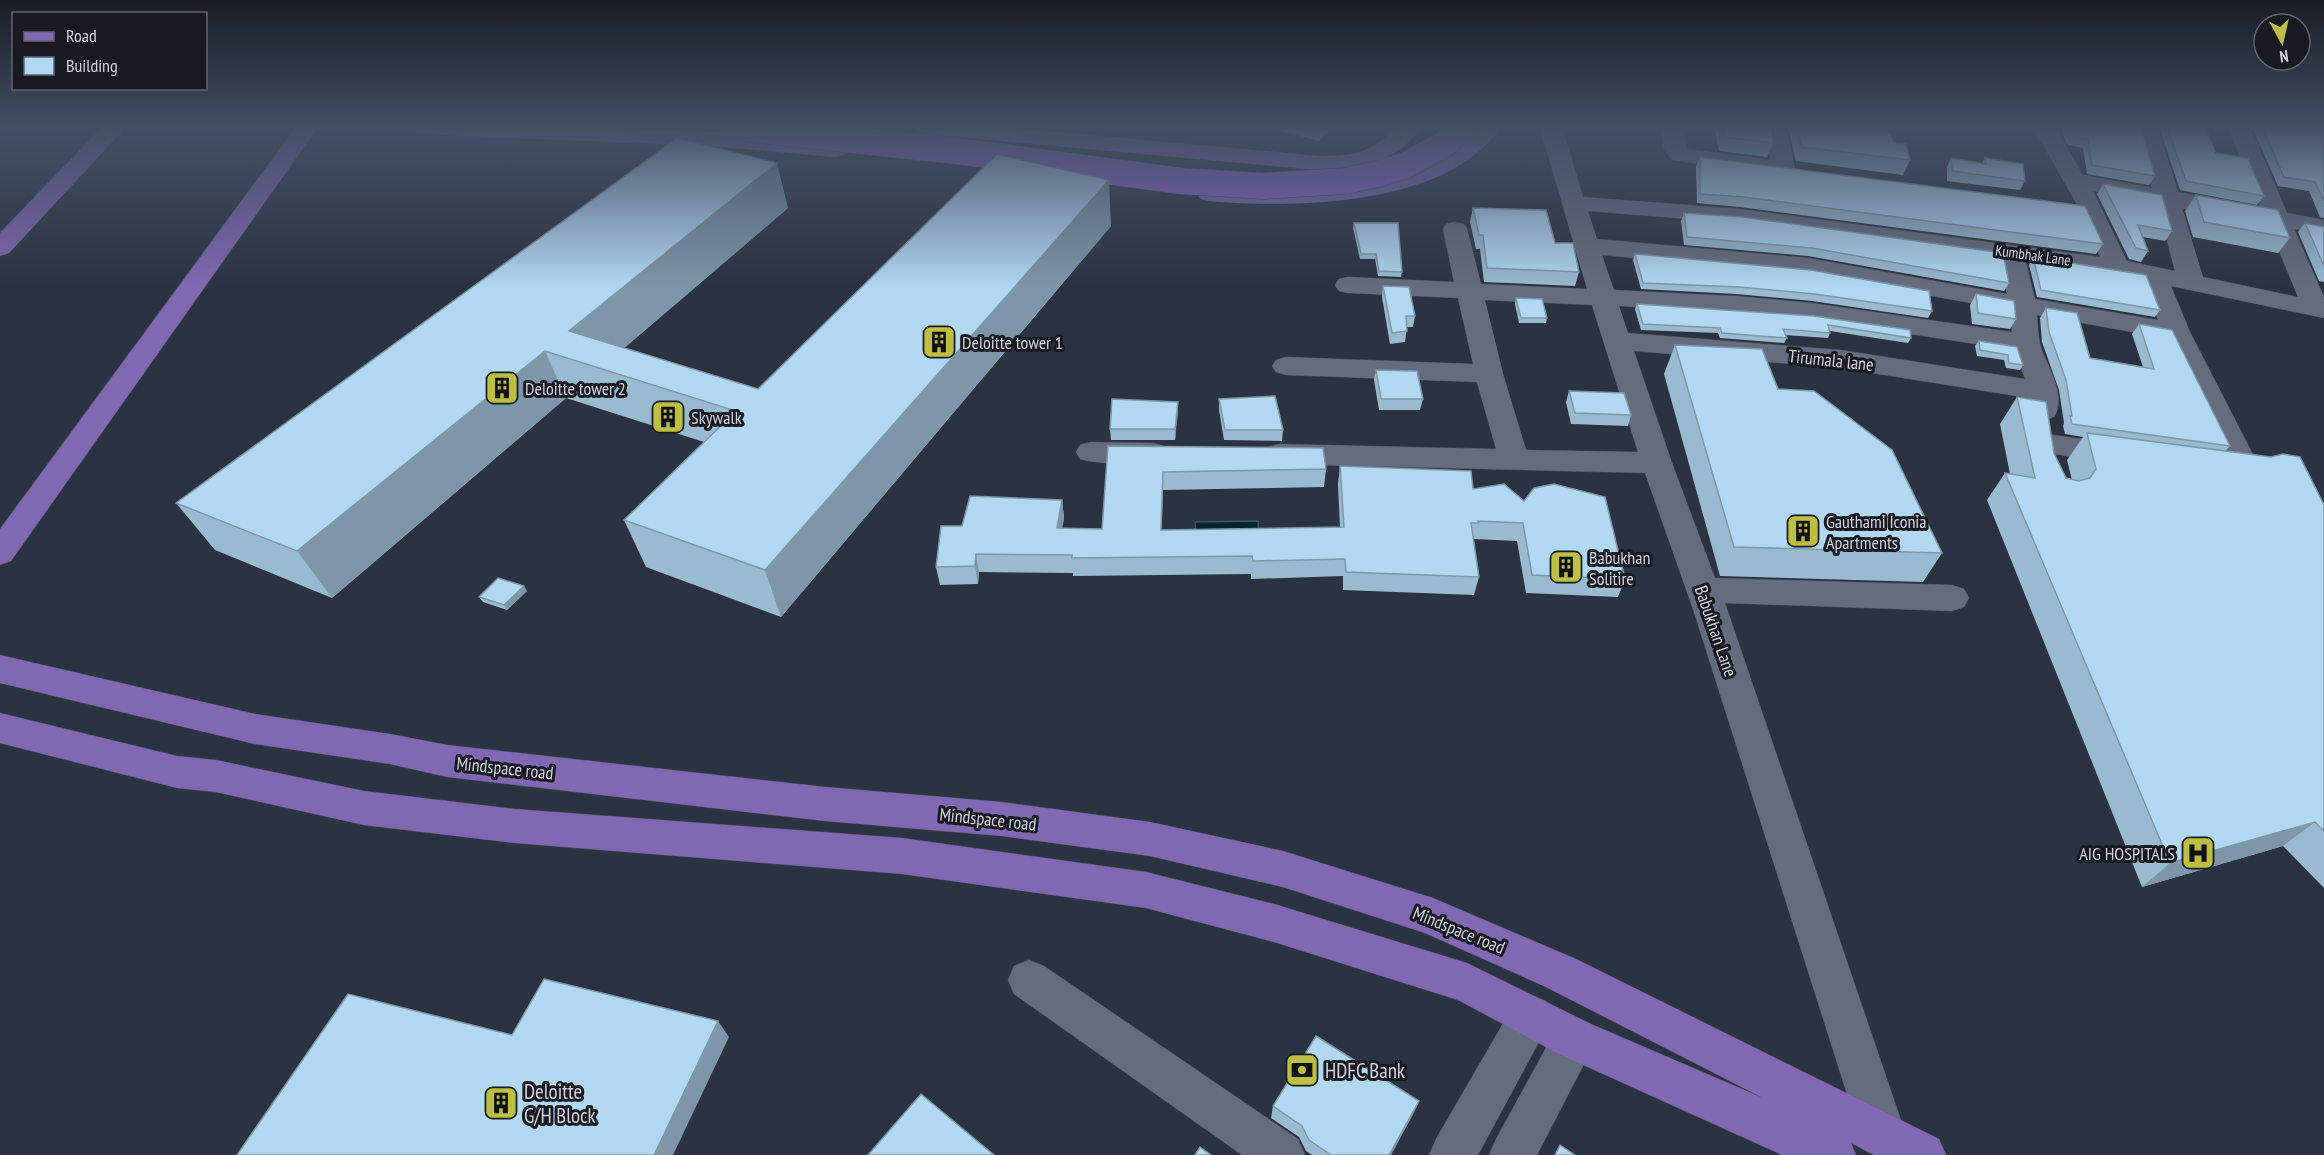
<svg xmlns="http://www.w3.org/2000/svg" width="2324" height="1155" viewBox="0 0 2324 1155" font-family="'PT Sans Narrow',sans-serif">
<style>
.water{fill:#002529;stroke:#3e595f;stroke-width:1.5}
.lines{fill:none;stroke-linecap:round;stroke-linejoin:round}
.minor-casing{stroke:#484d5b;stroke-width:1}
.major-casing{stroke:#484d5b;stroke-width:1}
.minor{fill:#656c7f;fill-rule:evenodd}
.major{fill:#8068b2;fill-rule:evenodd}
.highway-bridge-casing{stroke:#484d5b;stroke-width:27;stroke-linecap:butt}
.highway-bridge{stroke:#9265d4;stroke-width:26}
.wall{fill:#99bacf}
.shaded-wall{fill:#7d97a9}
.building{fill:#b2d8f1;stroke:#7d97a9;stroke-width:1.5}
.labels{text-anchor:middle;dominant-baseline:central;stroke-width:6;stroke-linejoin:round;paint-order:stroke}
.far-street-label{font-size:15px;fill:#cfd3de;stroke:#171a21}
.poi-label{font-size:18px;fill:#cfd3de;stroke:#171a21;text-anchor:start}
.street-label{font-size:18px;fill:#cfd3de;stroke:#171a21}
.near-poi-label{font-size:21px;fill:#cfd3de;stroke:#171a21;text-anchor:start}
</style>
<rect width="100%" height="100%" fill="#2b3242"/>
<path class="water" d="M1258 521 1259 537H1196L1195 522Z"/>
<g class="lines">
<g class="minor-casing">
<g id="minor">
<path d="M1540 127H1562L1583 197 1740 209 2100 257 2079 208 2033 127H2055L2083 175 2152 188 2136 127H2158L2178 192 2261 208 2228 127H2250L2287 213 2324 220V234L2294 229 2324 297V318L2171 286 2190 332 2262 472 2258 479 2247 482 2236 479 2232 472 2166 338 2037 315C2038 325 2038 335 2040 344 2046 366 2068 395 2054 417L2044 420 2034 417 2029 410V398L1841 368 1634 351 1672 463 1715 578 1952 585 1964 589 1969 598 1964 607 1952 611 1725 603 1906 1135 1899 1151C1888 1155 1878 1155 1867 1151L1860 1135 1693 609 1645 473 1279 464 1268 461 1264 454 1268 447 1279 444 1496 449 1477 382 1286 375 1276 372 1272 366 1276 360 1286 357 1473 364 1458 298 1348 293 1339 291 1335 285 1339 279 1348 277 1454 282 1443 229 1446 224 1455 222 1464 224 1467 229 1481 284 1587 289ZM2093 191 2157 203 2175 271 2127 261ZM2182 208 2268 224 2298 297 2203 277ZM1588 211 1740 223 2000 259 2007 294 1808 258 1597 239ZM1602 255 1808 274 2010 310 2012 332 1812 303 1736 296 1614 290ZM2026 262 2143 280 2158 320 2035 299ZM1485 300 1592 305 1638 452 1526 450 1503 374ZM1619 306 1736 312 1812 319 2015 350 2025 379 1841 350 1628 333Z"/>
<path d="M1660 127H1682L1687 149 1770 160 1765 127H1787L1795 169 1791 174 1783 176 1672 160 1664 150Z"/>
<path d="M2046 434 2119 444 2130 447 2134 454 2130 461 2119 464 2035 451 2031 444 2035 437Z"/>
<path d="M1091 442 1153 443 1164 446 1168 453 1164 460C1142 466 1102 465 1080 459L1076 452 1080 445Z"/>
<path d="M1029 960 1044 966 1298 1139 1305 1155H1242L1014 994 1008 980 1014 966Z"/>
<path d="M1531 995 1546 1001 1553 1016 1478 1155H1429L1436 1139 1516 1001Z"/>
<path d="M1575 1017 1591 1024 1597 1039 1537 1155H1489L1496 1139 1559 1024Z"/>
</g>
</g>
<g class="major-casing">
<g id="major">
<path d="M102 127H126L9 253 0 256V233Z"/>
<path d="M296 127H318L11 561 0 565V529Z"/>
<path d="M413 127H587L712 132 836 143 844 145 847 150 844 155 836 157 712 146 424 134 416 132Z"/>
<path d="M915 127H1000L1318 156C1357 156 1368 154 1397 127H1421C1396 163 1359 170 1318 170L926 134 918 132Z"/>
<path d="M1477 127H1501C1446 207 1295 208 1209 201L1201 199 1197 194 1201 189 1209 187C1299 194 1409 196 1477 127Z"/>
<path d="M0 655 255 714 390 734 447 745 825 787 1002 802 1150 822 1283 851 1433 898 1576 959 1939 1139 1946 1155H1874L1851 1143 1856 1155H1782L1559 1054 1458 1000 1274 942 1146 908 902 874 515 843 364 825 216 792 177 788 0 743V713L177 756 216 760 364 791 515 809 902 838 1146 872 1274 904 1467 963 1591 1024 1763 1098 1546 987 1425 933 1283 887 1150 856 1002 836 825 821 447 777 390 764 255 744 0 683Z"/>
</g>
</g>
<use href="#minor" class="minor"/>
<use href="#major" class="major"/>
<g class="highway-bridge-casing">
<path id="highway-bridge" d="M733 127 965 152 1181 181 1263 186 1345 181 1378 174 1406 165 1445 144 1460 127"/>
</g>
<use href="#highway-bridge" class="highway-bridge"/>
</g>
<g class="wall">
<path d="M1265 127H1332L1319 141Z"/>
<path d="M1714 127H1771L1773 143 1767 157 1719 151Z"/>
<path d="M1788 127H1886L1894 143 1910 160 1903 175 1796 161Z"/>
<path d="M2062 127H2141L2155 176 2149 185 2087 174 2083 148 2068 145 2064 138Z"/>
<path d="M2159 127H2205L2216 153 2264 196 2257 205 2180 190Z"/>
<path d="M2252 127H2324V218L2320 217 2309 191 2278 186Z"/>
<path d="M1700 157 2103 244 2096 254 1740 207 1697 203 1696 166Z"/>
<path d="M1951 158 1982 163 1985 158 2025 181 2020 190 1947 181V167Z"/>
<path d="M2103 184 2172 231 2165 241 2143 237 2148 251 2141 262 2129 259 2097 194Z"/>
<path d="M2196 195 2290 238 2278 253 2193 237 2185 211Z"/>
<path d="M788 208 624 348 758 389 1111 226 781 617 646 567 624 520 704 442 566 398 332 598 215 550 176 503Z"/>
<path d="M1473 208 1555 243 1579 272 1575 286 1484 282 1480 249H1476L1470 222Z"/>
<path d="M1684 213 2009 283 2004 291 1808 256 1684 245 1681 221Z"/>
<path d="M1354 223 1402 272 1401 277 1378 276 1375 259H1360L1353 228Z"/>
<path d="M2305 223 2324 227V282L2319 281 2298 232Z"/>
<path d="M1635 254 1932 311 1928 318 1812 301 1736 294 1641 289 1633 260Z"/>
<path d="M2033 257 2160 310 2155 317 2037 297 2029 265Z"/>
<path d="M1383 286 1415 316 1413 327H1407L1405 342 1390 344 1382 297Z"/>
<path d="M1976 294 2016 319 2010 329 1972 324 1970 305Z"/>
<path d="M1516 298 1547 318 1546 323H1519L1515 304Z"/>
<path d="M1637 304 1814 316 1911 338 1908 343 1830 331V333L1828 338 1785 335 1787 338 1784 343 1720 338 1718 333 1641 330 1635 309Z"/>
<path d="M2046 308 2090 358 2143 367 2132 334 2139 324 2230 446 2225 451 2324 505V888L2283 846 2142 887 1987 500 2005 473 2010 474 2000 424 2017 397 2054 453 2066 478 2072 480 2067 460 2083 437 2065 434 2063 426 2064 423 2059 390 2042 342 2040 318Z"/>
<path d="M1979 341 2017 347 2023 365 2020 370 2006 368 2004 360 1977 356 1975 346Z"/>
<path d="M1675 345 1778 389 1942 553 1923 582 1720 576 1664 374Z"/>
<path d="M1376 370 1423 399 1420 410H1379L1374 380Z"/>
<path d="M1569 391 1631 415 1628 426 1571 424 1566 402Z"/>
<path d="M1219 399 1283 430 1282 441 1224 440 1219 410Z"/>
<path d="M1178 402 1175 440H1111L1110 429Z"/>
<path d="M1108 446 1326 469 1324 487 1163 490 1161 530 1340 527 1338 484 1340 466 1473 489 1524 501 1625 579 1618 597 1526 593 1517 541 1474 539V541L1479 577 1474 595 1343 590V576L1251 579V574L1073 576V573L979 572 978 584 940 585 936 567 962 526 1062 500 1064 518 1062 528 1102 529Z"/>
<path d="M527 591 507 610 483 602 479 597Z"/>
<path d="M1419 1101 1414 1112 1391 1155H1312L1306 1151 1299 1137 1271 1118 1273 1106Z"/>
</g>
<g class="shaded-wall">
<path d="M1321 127H1332L1319 141Z"/>
<path d="M777 163 788 208 601 368 569 331Z"/>
<path d="M1109 180 1111 226 781 617 765 570Z"/>
<path d="M545 351 566 398 332 598 297 551Z"/>
<path d="M1178 402V413L1175 440V429Z"/>
<path d="M1163 472V490L1161 548V530Z"/>
<path d="M1062 500 1064 518 1059 546 1057 528Z"/>
<path d="M976 554 979 572 978 584 975 566Z"/>
<path d="M524 586 527 591 507 610 504 605Z"/>
<path d="M2315 822 2283 846 2142 887 2170 863Z"/>
<path d="M718 1021 729 1037 673 1155H654Z"/>
<path d="M1419 1101 1414 1112 1391 1155H1389Z"/>
</g>
<g class="building">
<path d="M1722 127H1771L1773 143 1724 137Z"/>
<path d="M1797 127H1886L1894 143 1906 144 1910 160 1802 147Z"/>
<path d="M2069 127H2141L2155 176 2092 165 2088 139 2073 137Z"/>
<path d="M2167 127H2205L2216 153 2248 158 2264 196 2186 181Z"/>
<path d="M2262 127H2324V201L2315 182 2284 177Z"/>
<path d="M677 138 777 163 569 331 758 389 997 154 1109 180 765 570 624 520 736 411 545 351 297 551 176 503Z"/>
<path d="M1700 157 2085 206 2103 244 1744 197 1700 194Z"/>
<path d="M1951 158 1986 164 1985 158 2023 164 2025 181 1952 171Z"/>
<path d="M2103 184 2162 195 2172 231 2138 225 2148 251 2136 248Z"/>
<path d="M2196 195 2278 210 2290 238 2204 222Z"/>
<path d="M1473 208 1546 210 1555 243H1573L1579 272 1487 268 1483 235H1479Z"/>
<path d="M1684 213 1743 217 2003 253 2009 283 1812 248 1687 237Z"/>
<path d="M1354 223H1398L1402 272 1379 271 1376 254H1361Z"/>
<path d="M2305 223 2324 227V266Z"/>
<path d="M1635 254 1811 270 1929 291 1932 311 1815 294 1739 287 1643 283Z"/>
<path d="M2033 257 2146 275 2160 310 2041 290Z"/>
<path d="M1383 286 1409 287 1415 316H1406L1407 331 1392 333Z"/>
<path d="M1976 294 2014 301 2016 319 1978 313Z"/>
<path d="M1516 298 1542 299 1547 318H1521Z"/>
<path d="M1637 304 1814 316 1910 330 1911 338 1828 325 1830 333 1783 329 1787 338 1722 333 1720 328 1643 324Z"/>
<path d="M2046 308 2077 313 2090 358 2154 369 2139 324 2172 330 2230 446 2072 424 2070 416H2072L2066 380 2049 332Z"/>
<path d="M1979 341 2017 347 2023 365 2009 363 2008 355 1980 350Z"/>
<path d="M1675 345 1762 349 1778 389 1814 391 1892 450 1942 553 1734 547Z"/>
<path d="M1376 370 1417 371 1423 399H1381Z"/>
<path d="M1569 391 1624 393 1631 415 1575 413Z"/>
<path d="M1275 396 1283 430H1225L1219 399Z"/>
<path d="M2017 397 2046 402 2054 453 2066 478 2079 481 2090 478 2096 469 2087 433 2271 457 2283 454 2300 457 2324 505V831L2315 822 2170 863 2005 473 2035 478Z"/>
<path d="M1112 399 1178 402 1175 429H1110Z"/>
<path d="M1108 446 1323 448 1326 469 1163 472 1161 530 1344 527 1340 466 1471 471 1473 489 1504 484 1524 501 1534 488 1554 484 1605 497 1625 579 1532 575 1523 523 1478 521 1479 523H1471L1479 577 1346 572 1345 559 1253 561 1252 556 1072 558V555L976 554 975 566 936 567 941 526H962L970 496 1062 500 1057 528 1102 529Z"/>
<path d="M498 578 524 586 504 605 479 597Z"/>
<path d="M544 979 718 1021 654 1155H237L348 994 512 1035Z"/>
<path d="M1316 1036 1419 1101 1389 1155H1331L1309 1140 1302 1126 1273 1106Z"/>
<path d="M921 1094 994 1155H868Z"/>
<path d="M1560 1145 1575 1155H1555Z"/>
<path d="M1200 1147 1211 1155H1195Z"/>
</g>
<linearGradient id="sky" x2="0" y2="1"><stop stop-color="#181c24"/><stop offset="0.44" stop-color="#444f65"/><stop offset="1" stop-color="#444f65" stop-opacity="0"/></linearGradient>
<rect width="2324" height="289" fill="url(#sky)"/>
<defs>
<g id="building-square" transform="scale(1.725)"><rect x="-9" y="-9" width="18" height="18" rx="4" fill="#bdbf43" stroke="#171a21"/><path d="M-4-6H4V6H1V3H-1V6H-4ZM-2.5-4.3h1.7v1.8h-1.7ZM.8-4.3h1.7v1.8H.8ZM-2.5-1h1.7V.8h-1.7ZM.8-1h1.7V.8H.8Z" fill="#111"/></g>
<g id="hospital-square" transform="scale(1.725)"><rect x="-9" y="-9" width="18" height="18" rx="4" fill="#bdbf43" stroke="#171a21"/><path d="M-5-5h3v3.5h4V-5h3V5h-3V1.5h-4V5h-3Z" fill="#111"/></g>
<g id="bank-square" transform="scale(1.725)"><rect x="-9" y="-9" width="18" height="18" rx="4" fill="#bdbf43" stroke="#171a21"/><path d="M-6-4H6V4H-6ZM0-2.3a2.3 2.3 0 1 0 0 4.6a2.3 2.3 0 1 0 0-4.6Z" fill="#111"/></g>
</defs>
<g fill-rule="evenodd">
<use href="#building-square" x="939" y="342"/>
<use href="#building-square" x="502" y="388"/>
<use href="#building-square" x="668" y="417"/>
<use href="#building-square" x="1803" y="531"/>
<use href="#building-square" x="1566" y="567"/>
<use href="#hospital-square" x="2198" y="853"/>
<use href="#bank-square" x="1302" y="1070"/>
<use href="#building-square" x="501" y="1103"/>
</g>
<g class="labels">
<g class="far-street-label">
<text transform="translate(2033 255) rotate(8)">Kumbhak Lane</text>
</g>
<g class="poi-label">
<text x="962" y="342">Deloitte tower 1</text>
<text x="525" y="388">Deloitte tower 2</text>
<text x="691" y="417">Skywalk</text>
<text x="1826" y="521">Gauthami Iconia<tspan x="1826" dy="21">Apartments</tspan></text>
<text x="1589" y="557">Babukhan<tspan x="1589" dy="21">Solitire</tspan></text>
<text x="2175" y="853" text-anchor="end">AIG HOSPITALS</text>
</g>
<g class="street-label">
<text transform="translate(1831 360) rotate(6)">Tirumala lane</text>
<text transform="translate(1716 631) rotate(71)">Babukhan Lane</text>
<text transform="translate(505 768) rotate(6)">Mindspace road</text>
<text transform="translate(988 819) rotate(6)">Mindspace road</text>
<text transform="translate(1459 930) rotate(22)">Mindspace road</text>
</g>
<g class="near-poi-label">
<text x="1325" y="1070">HDFC Bank</text>
<text x="524" y="1091">Deloitte<tspan x="524" dy="24">G/H Block</tspan></text>
</g>
</g>
<rect x="12" y="12" width="195" height="78" fill="#171a21" stroke="#61646d" stroke-width="1.5"/>
<rect x="24" y="32" width="30" height="9" fill="#8068b2" stroke="#61646d" stroke-width="1.5"/>
<text x="66" y="42" font-size="18" fill="#cfd3de">Road</text>
<rect x="24" y="57" width="30" height="18" fill="#b2d8f1" stroke="#61646d" stroke-width="1.5"/>
<text x="66" y="72" font-size="18" fill="#cfd3de">Building</text>
<g transform="translate(2282 42) rotate(172)"><circle r="28" fill="#171a21" stroke="#61646d" stroke-width="1.5"/>
<path d="M0-4.5L10 22L0 15L-10 22Z" fill="#bdbf43"/>
<text y="-9" font-size="16" font-weight="bold" text-anchor="middle" fill="#cfd3de">N</text>
</g>
</svg>
